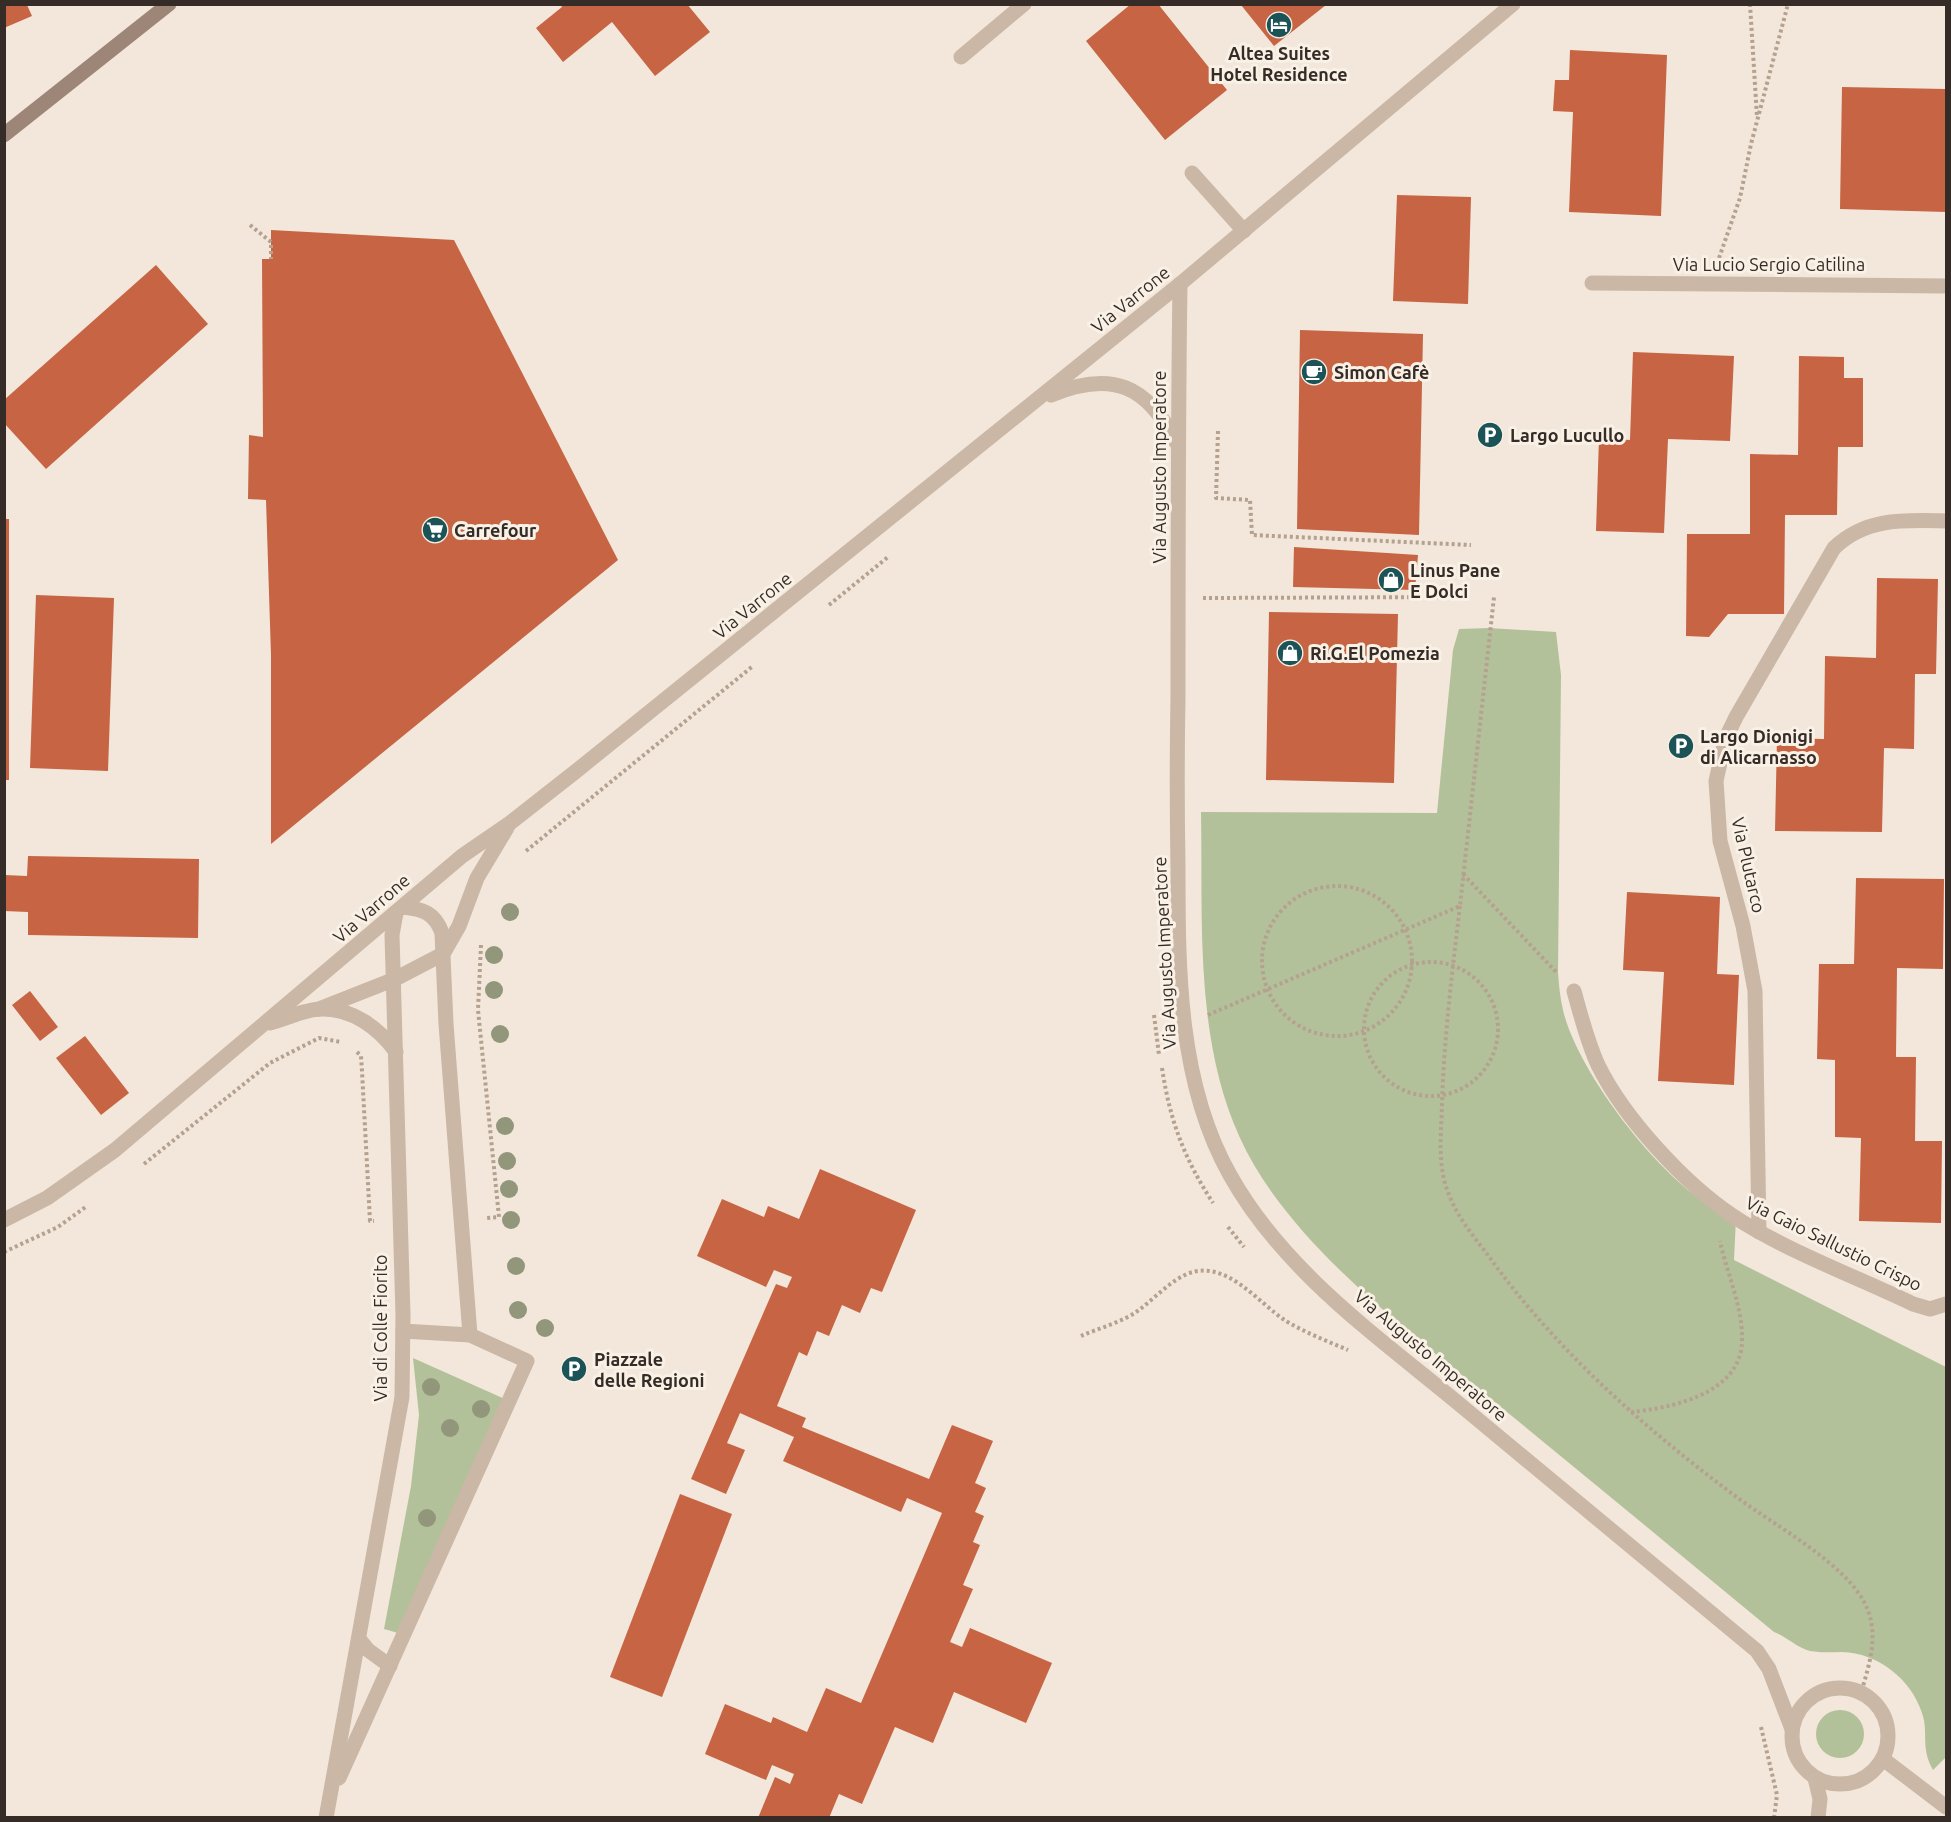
<svg xmlns="http://www.w3.org/2000/svg" width="1951" height="1822" viewBox="0 0 1951 1822" font-family="Ubuntu,sans-serif">
<style>
.green{fill:#b3c19a}
.building{fill:#c76443}
.lines{fill:none;stroke-linecap:round;stroke-linejoin:round}
.path{stroke:#b5a190;stroke-width:4;stroke-dasharray:3 3;stroke-linecap:butt}
.lane{stroke:#cab7a6;stroke-width:15}
.street{stroke:#cab7a6;stroke-width:15}
.secondary{stroke:#9d8677;stroke-width:15}
.tree{fill:#92967a}
.labels{text-anchor:middle;dominant-baseline:central;stroke-width:6;stroke-linejoin:round;paint-order:stroke}
.poi-label{font-size:18px;font-weight:bold;fill:#362c27;stroke:#f9f1e6;text-anchor:start}
.street-label{font-size:18px;fill:#362c27;stroke:#f9f1e6}
</style>
<rect width="100%" height="100%" fill="#f2e7da"/>
<g class="green">
<path d="M1489 628 1556 632 1561 675 1558 973C1559 985 1560 998 1563 1010 1577 1073 1673 1200 1736 1218L1734 1260 1946 1367V1757L1933 1770C1920 1747 1929 1733 1922 1713 1911 1679 1878 1653 1842 1652 1831 1652 1822 1653 1810 1651 1796 1647 1787 1637 1774 1632 1683 1557 1593 1482 1502 1408 1413 1334 1289 1245 1240 1138 1194 1037 1203 920 1201 812L1437 813 1453 650 1459 629Z"/>
<path d="M413 1358 507 1400 398 1633 384 1629 411 1486 419 1415Z"/>
<circle cx="1840" cy="1734" r="24"/>
</g>
<g class="building">
<path d="M560 4H687L710 32 655 76 612 22 563 62 536 28 562 7Z"/>
<path d="M1131 4H1158L1227 90 1165 140 1086 41Z"/>
<path d="M4 5H27L32 16 4 28Z"/>
<path d="M1241 5H1326L1274 46Z"/>
<path d="M1570 50 1667 55 1661 216 1569 212 1573 112 1553 111 1555 80H1569Z"/>
<path d="M1842 87 1946 89V212L1840 209Z"/>
<path d="M1397 195 1471 197 1468 304 1393 301Z"/>
<path d="M271 230 454 240 618 560 271 844V655L266 500 248 499 249 435 263 437 262 259H271Z"/>
<path d="M156 265 208 324 46 469 4 423V400Z"/>
<path d="M1300 330 1423 334 1419 535 1297 529Z"/>
<path d="M1633 352 1734 356 1730 441 1668 439 1664 533 1596 531 1599 438 1630 440Z"/>
<path d="M1799 356 1844 357V378H1863V447H1838L1837 515H1785L1784 614H1728L1709 637 1686 636 1687 534H1750V454L1798 455Z"/>
<rect x="4" y="519" width="5" height="261"/>
<path d="M1294 547 1418 555 1415 590 1293 587Z"/>
<path d="M1877 578 1938 579 1936 674H1915L1914 749 1884 748 1882 832 1775 831 1777 738 1824 739 1825 656 1876 658Z"/>
<path d="M36 595 114 598 108 771 30 768Z"/>
<path d="M1269 612 1398 614 1394 783 1266 780Z"/>
<path d="M28 856 199 859 198 938 28 935V912L4 911V875L27 876Z"/>
<path d="M1856 878 1944 879 1943 969 1897 968 1896 1057H1916L1915 1141H1942L1941 1223 1859 1221 1861 1138 1835 1137V1060L1817 1059 1819 964H1854Z"/>
<path d="M1627 892 1720 897 1717 974 1739 975 1734 1085 1658 1081 1664 972 1623 970Z"/>
<path d="M30 991 58 1027 40 1041 12 1005Z"/>
<path d="M85 1036 129 1093 101 1115 56 1058Z"/>
<path d="M820 1169 916 1210 882 1292 871 1288 860 1313 842 1305 829 1336 817 1331 807 1356 799 1352 777 1406 806 1418 802 1427 929 1479 952 1425 993 1441 975 1483 986 1488 975 1512 984 1516 973 1542 980 1545 963 1585 973 1589 950 1642 962 1647 970 1628 1052 1663 1026 1723 954 1692 933 1743 895 1727 862 1804 839 1794 829 1818H758L775 1777 790 1784 794 1774 772 1765 766 1780 705 1754 725 1704 771 1723 773 1717 807 1732 826 1688 861 1703 942 1513 907 1498 901 1512 783 1461 794 1437 740 1413 727 1443 745 1450 726 1494 691 1479 776 1284 787 1288 792 1277 774 1270 766 1287 697 1256 722 1199 764 1217 768 1206 799 1219Z"/>
<path d="M680 1494 732 1514 662 1697 610 1677Z"/>
</g>
<g class="lines">
<g class="path">
<path d="M1750 4 1757 117"/>
<path d="M250 225 271 242V259"/>
<path d="M1719 258 1740 198 1751 144 1788 4"/>
<path d="M1218 431 1216 498 1250 500 1252 535 1471 545"/>
<path d="M1203 598 1471 597"/>
<path d="M829 605 888 557"/>
<path d="M526 851 753 666"/>
<path d="M1463 874 1557 973"/>
<circle cx="1337" cy="961" r="75"/>
<path d="M1460 906C1452 973 1444 1038 1442 1105 1441 1136 1437 1169 1450 1197 1459 1220 1476 1239 1490 1258 1558 1352 1645 1429 1738 1498 1775 1526 1849 1565 1867 1608 1879 1637 1869 1665 1861 1693"/>
<path d="M481 945 478 1010 499 1217 486 1218"/>
<circle cx="1431" cy="1029" r="67"/>
<path d="M1154 1015 1159 1055"/>
<path d="M1208 1015 1460 906 1494 597"/>
<path d="M357 1052 361 1056 362 1071 370 1221H374"/>
<path d="M1162 1068C1170 1121 1184 1158 1213 1203"/>
<path d="M144 1164 270 1063 319 1038 341 1042"/>
<path d="M1228 1227 1244 1247"/>
<path d="M4 1252 58 1227 87 1206"/>
<path d="M1081 1336C1099 1328 1123 1322 1139 1310 1155 1298 1169 1282 1187 1274 1226 1258 1258 1303 1286 1321 1306 1333 1327 1341 1348 1350"/>
<path d="M1631 1412C1671 1408 1741 1394 1742 1341 1743 1307 1727 1274 1720 1241"/>
<path d="M1761 1727 1777 1795 1774 1818"/>
</g>
<g class="lane">
<path d="M961 57 1024 4"/>
<path d="M1192 173 1244 231"/>
</g>
<g class="street">
<path d="M1592 283 1946 286"/>
<path d="M1180 284C1178 421 1178 559 1178 697 1177 754 1177 810 1178 867 1178 970 1178 1083 1230 1175 1284 1272 1380 1338 1464 1408 1562 1489 1659 1570 1757 1651L1769 1669 1792 1729"/>
<path d="M1051 395C1112 370 1147 385 1176 442"/>
<path d="M403 907C423 909 435 913 442 933L446 1024 470 1335"/>
<path d="M1574 991C1581 1016 1587 1041 1598 1065 1624 1118 1684 1183 1733 1216 1784 1250 1857 1277 1913 1304L1930 1309 1946 1304"/>
<path d="M319 1009 395 979 443 954 459 926 477 878 507 828"/>
<path d="M270 1023C286 1019 305 1009 321 1009 352 1008 379 1028 396 1052"/>
<path d="M4 1220 47 1198 115 1150 462 856 510 823 575 772 1180 284 1513 4"/>
<path d="M1759 1232 1755 991 1743 926 1720 841 1716 781 1725 740 1736 717 1834 548C1866 517 1905 520 1946 521"/>
<path d="M359 1639 368 1650 390 1666"/>
<circle cx="1840" cy="1736" r="48"/>
<path d="M1883 1759 1946 1807"/>
<path d="M339 1778 527 1361 470 1335 403 1331"/>
<path d="M1815 1778 1820 1799 1818 1818"/>
<path d="M326 1818 402 1397 403 1315 392 935 396 913"/>
</g>
<path class="secondary" d="M4 135 169 4"/>
</g>
<g class="tree">
<circle cx="510" cy="912" r="9"/>
<circle cx="494" cy="955" r="9"/>
<circle cx="494" cy="990" r="9"/>
<circle cx="500" cy="1034" r="9"/>
<circle cx="505" cy="1126" r="9"/>
<circle cx="507" cy="1161" r="9"/>
<circle cx="509" cy="1189" r="9"/>
<circle cx="511" cy="1220" r="9"/>
<circle cx="516" cy="1266" r="9"/>
<circle cx="518" cy="1310" r="9"/>
<circle cx="545" cy="1328" r="9"/>
<circle cx="431" cy="1387" r="9"/>
<circle cx="481" cy="1409" r="9"/>
<circle cx="450" cy="1428" r="9"/>
<circle cx="427" cy="1518" r="9"/>
</g>
<defs>
<g id="hotel-disc" transform="scale(1.35)"><circle r="9.5" fill="#1c5357" stroke="#f9f1e6"/><path d="M-6-4.5h1.5V1H6V5H4.5V3h-9V5H-6ZM-4 0a1.8 1.8 0 1 1 3.6 0ZM.5 0V-2.5h3Q6-2.5 6 0Z" fill="#fff"/></g>
<g id="cafe-disc" transform="scale(1.35)"><circle r="9.5" fill="#1c5357" stroke="#f9f1e6"/><path d="M-5.5-4.5H6V0H3Q3 3.5 0 3.5H-2.5Q-5.5 3.5-5.5 0ZM3-3.2v2h1.7v-2ZM-6 4.5H4V6H-6Z" fill="#fff"/></g>
<g id="parking-disc" transform="scale(1.35)"><circle r="9.5" fill="#1c5357" stroke="#f9f1e6"/><path d="M-3.5-5.5H1a3.5 3.5 0 0 1 0 7H-1V5.5H-3.5ZM-1-3.4V-.6H.8a1.4 1.4 0 0 0 0-2.8Z" fill="#fff"/></g>
<g id="supermarket-disc" transform="scale(1.35)"><circle r="9.5" fill="#1c5357" stroke="#f9f1e6"/><path d="M-6-5.5h2.5l.6 2H6L4.5 2H-2.5L-4.4-4H-6ZM-1.5 3.2a1.3 1.3 0 1 0 .1 0ZM3 3.2a1.3 1.3 0 1 0 .1 0Z" fill="#fff"/></g>
<g id="shop-disc" transform="scale(1.35)"><circle r="9.5" fill="#1c5357" stroke="#f9f1e6"/><path d="M-5-2.5h2.3a2.7 3.5 0 0 1 5.4 0H5L5.5 6h-11ZM-1.5-2.5h3a1.5 2.3 0 0 0-3 0Z" fill="#fff"/></g>
</defs>
<g fill-rule="evenodd">
<use href="#hotel-disc" x="1279" y="25"/>
<use href="#cafe-disc" x="1314" y="372"/>
<use href="#parking-disc" x="1490" y="435"/>
<use href="#supermarket-disc" x="435" y="530"/>
<use href="#shop-disc" x="1391" y="580"/>
<use href="#shop-disc" x="1290" y="653"/>
<use href="#parking-disc" x="1681" y="746"/>
<use href="#parking-disc" x="574" y="1369"/>
</g>
<g class="labels">
<g class="poi-label">
<text x="1279" y="53" text-anchor="middle">Altea Suites<tspan x="1279" dy="21">Hotel Residence</tspan></text>
<text x="1334" y="372">Simon Cafè</text>
<text x="1510" y="435">Largo Lucullo</text>
<text x="454" y="530">Carrefour</text>
<text x="1410" y="570">Linus Pane<tspan x="1410" dy="21">E Dolci</tspan></text>
<text x="1310" y="653">Ri.G.El Pomezia</text>
<text x="1700" y="736">Largo Dionigi<tspan x="1700" dy="21">di Alicarnasso</tspan></text>
<text x="594" y="1359">Piazzale<tspan x="594" dy="21">delle Regioni</tspan></text>
</g>
<g class="street-label">
<text x="1769" y="264">Via Lucio Sergio Catilina</text>
<text transform="translate(1130 299) rotate(-39)">Via Varrone</text>
<text transform="translate(1159 467) rotate(-90)">Via Augusto Imperatore</text>
<text transform="translate(752 605) rotate(-39)">Via Varrone</text>
<text transform="translate(1749 865) rotate(77)">Via Plutarco</text>
<text transform="translate(371 908) rotate(-41)">Via Varrone</text>
<text transform="translate(1164 953) rotate(-93)">Via Augusto Imperatore</text>
<text transform="translate(1834 1243) rotate(26)">Via Gaio Sallustio Crispo</text>
<text transform="translate(380 1328) rotate(-90)">Via di Colle Fiorito</text>
<text transform="translate(1431 1355) rotate(40)">Via Augusto Imperatore</text>
</g>
</g>
<rect width="1951" height="1822" fill="none" stroke="#362c27" stroke-width="12"/>
</svg>
